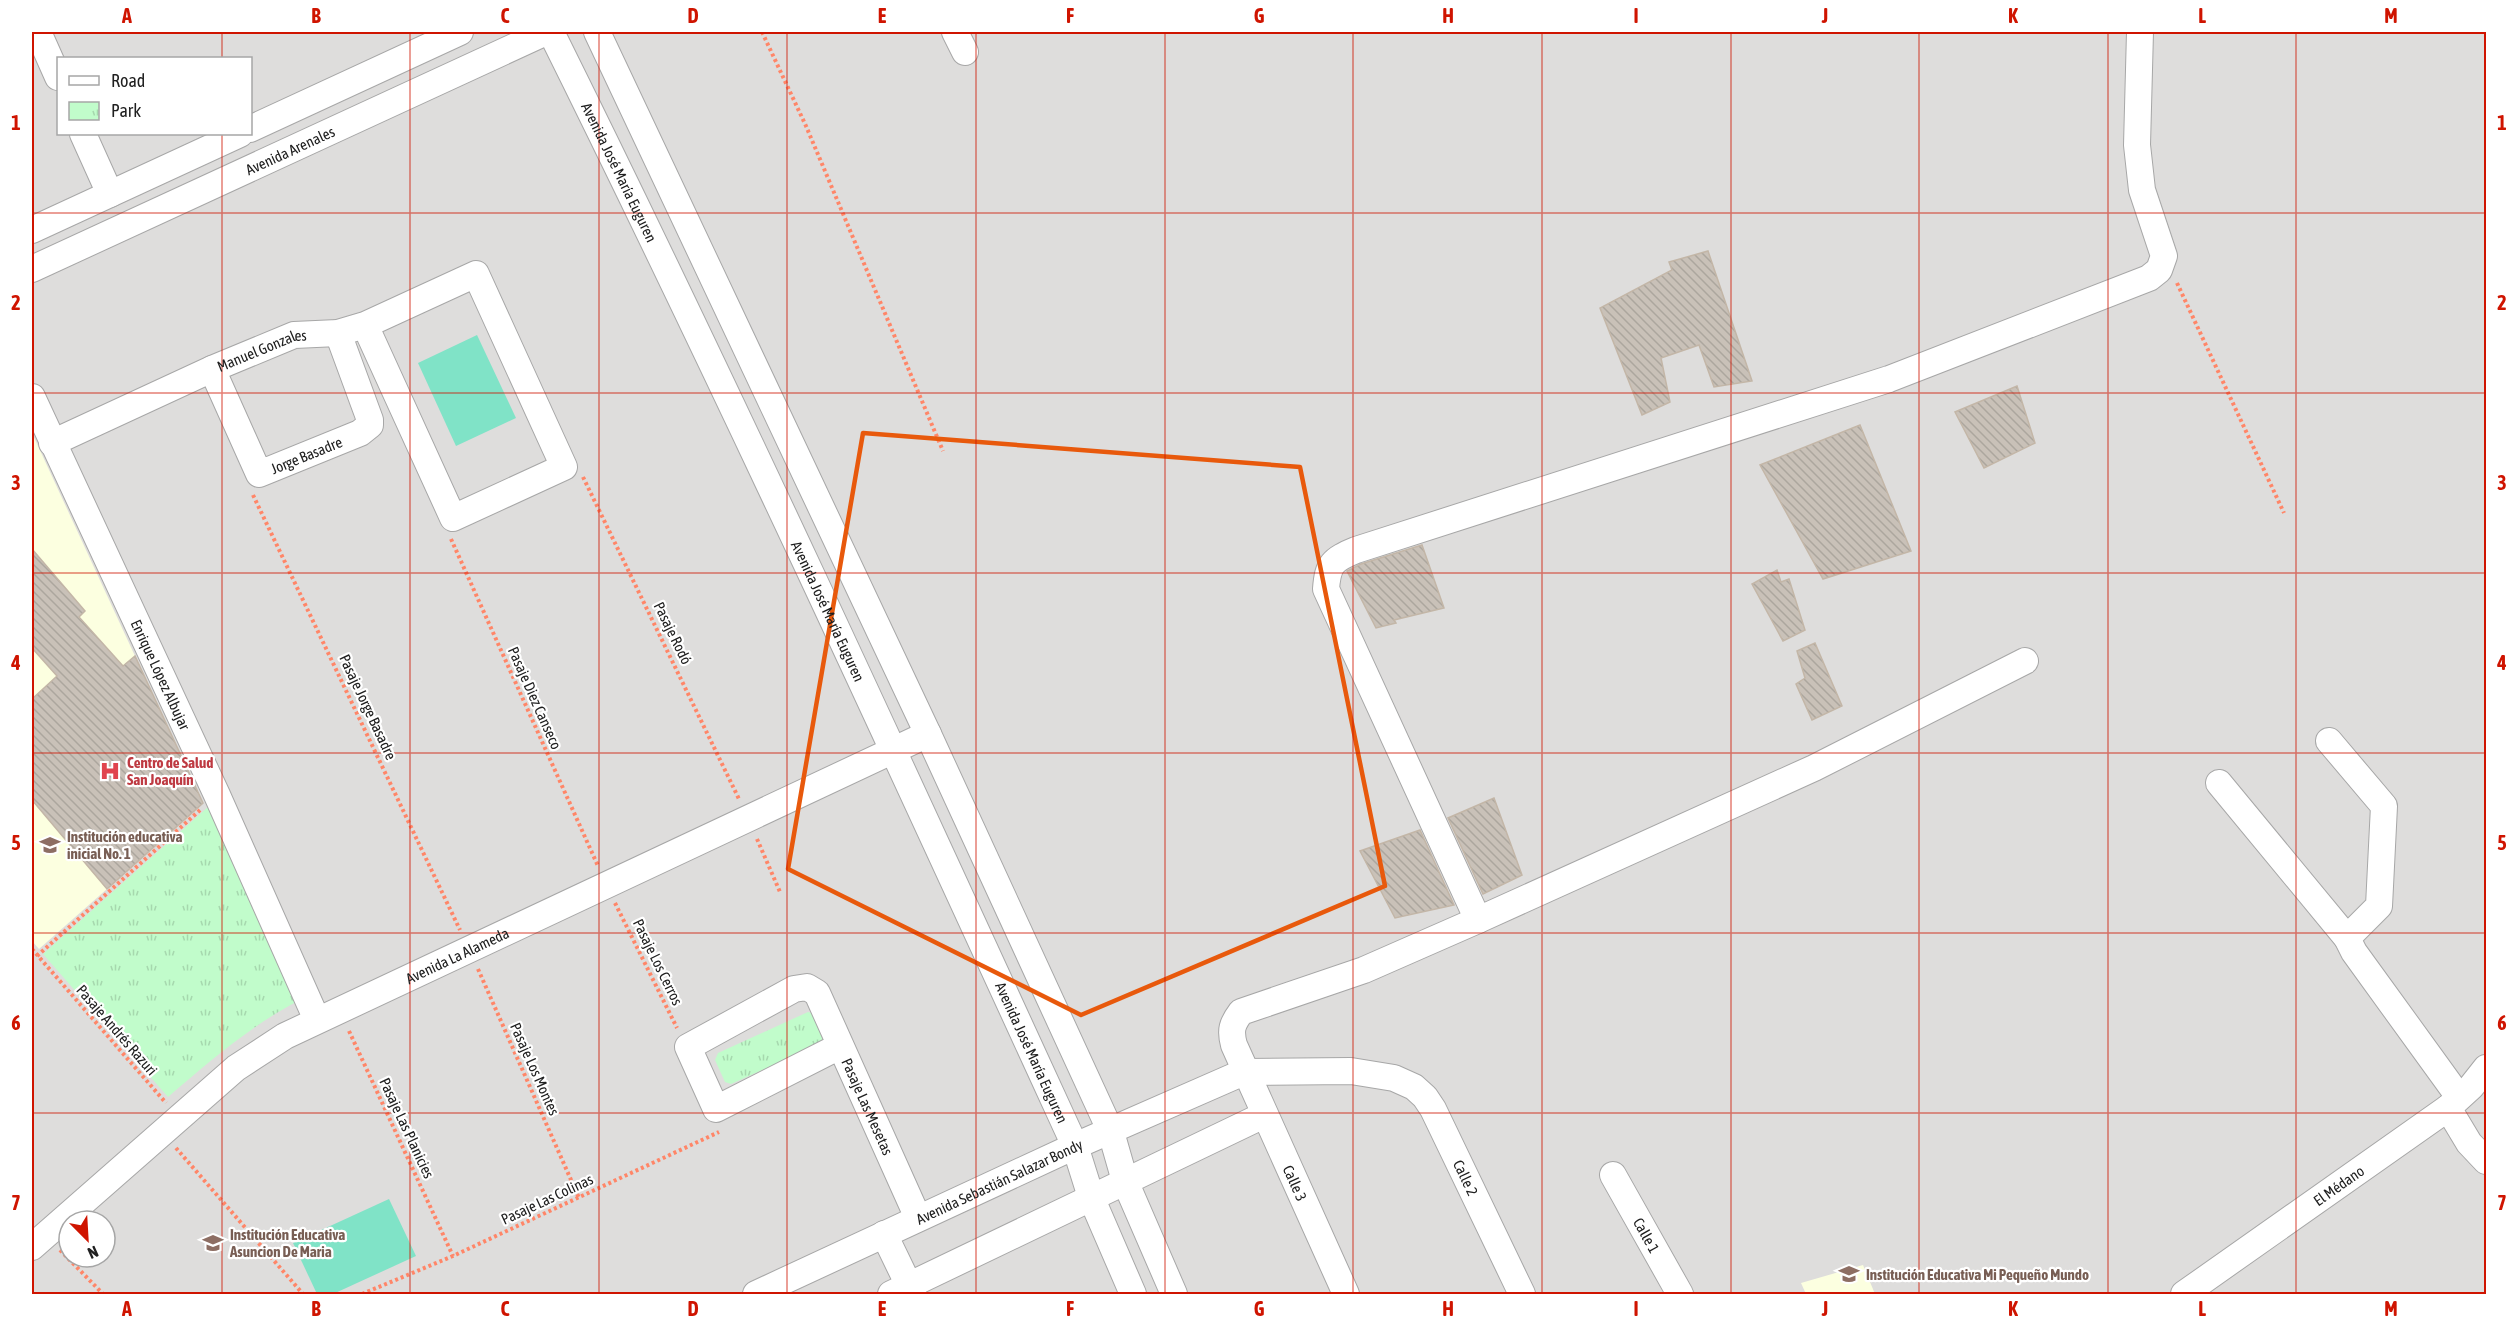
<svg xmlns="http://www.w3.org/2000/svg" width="2518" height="1326" viewBox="0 0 2518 1326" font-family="'Asap Condensed',sans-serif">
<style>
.residential{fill:#dedddc;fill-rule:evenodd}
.education{fill:#fcffe0}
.park{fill:url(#park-tufts)}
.pitch{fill:#80e3c7}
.building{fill:url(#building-back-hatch);stroke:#c3b6a7;stroke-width:1.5}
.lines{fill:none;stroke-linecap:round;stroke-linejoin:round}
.minor-casing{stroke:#a7a7a7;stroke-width:28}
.path{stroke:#ff8668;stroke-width:4;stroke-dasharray:3 3;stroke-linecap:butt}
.minor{stroke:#fff;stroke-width:26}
.marked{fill:none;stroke:#e8590c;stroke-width:4.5;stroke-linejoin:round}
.grid{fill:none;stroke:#cf1400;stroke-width:1.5;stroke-opacity:0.55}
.labels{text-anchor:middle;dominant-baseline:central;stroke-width:4.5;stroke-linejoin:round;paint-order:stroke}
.street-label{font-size:15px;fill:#202020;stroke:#fff}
.health-label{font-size:15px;font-weight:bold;fill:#be3a42;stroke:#fff;text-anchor:start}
.education-label{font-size:15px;font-weight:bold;fill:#785e54;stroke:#fff;text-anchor:start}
.neatline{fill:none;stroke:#cf1400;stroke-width:2}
.grid-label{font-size:20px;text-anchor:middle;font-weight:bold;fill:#cf1400}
</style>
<defs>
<pattern id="park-tufts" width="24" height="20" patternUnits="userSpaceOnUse" patternTransform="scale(1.5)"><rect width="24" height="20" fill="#c1fccb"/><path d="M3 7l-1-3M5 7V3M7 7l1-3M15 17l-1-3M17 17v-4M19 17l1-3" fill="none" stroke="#a6d8ae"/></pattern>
<pattern id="building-back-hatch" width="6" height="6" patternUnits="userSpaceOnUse" patternTransform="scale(1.5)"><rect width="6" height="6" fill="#c9c1b8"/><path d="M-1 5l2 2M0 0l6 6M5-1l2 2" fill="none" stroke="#aca69e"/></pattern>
</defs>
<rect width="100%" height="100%" fill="#f1eee5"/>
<path class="residential" d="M32 32H2486V1294H32ZM58 58H250V134H58ZM69 1221H105V1257H69Z"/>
<g class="education">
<path d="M32 433 135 656 32 741Z"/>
<path d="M32 800 107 889 39 949 32 941Z"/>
<path d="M1863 1265 1875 1294H1806L1801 1283Z"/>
</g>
<g class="park">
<path d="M209 806 298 1001C250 1026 209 1062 168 1097L43 954Z"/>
<path d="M808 1012 816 1014 826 1034 821 1044 731 1084 725 1082 715 1060 718 1053Z"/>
</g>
<g class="pitch">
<path d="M477 335 516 418 456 446 418 363Z"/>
<path d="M389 1199 416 1256 333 1294H317L293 1243Z"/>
</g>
<g class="building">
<path d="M1708 251 1752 381 1714 387 1699 345 1661 358 1670 402 1642 415 1600 308 1672 270 1669 262Z"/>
<path d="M2017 386 2035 443 1984 468 1955 412Z"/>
<path d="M1860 425 1911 551 1823 579 1760 465Z"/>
<path d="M1422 545 1444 608 1394 620 1396 623 1376 628 1347 571 1361 564Z"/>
<path d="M32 549 85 611 79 617 123 666 135 656 203 803 107 889 32 800V699L57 676 32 648Z"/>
<path d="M1777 570 1781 582 1789 579 1805 630 1783 641 1752 584Z"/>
<path d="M1815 643 1842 706 1812 720 1796 684 1805 678 1797 651Z"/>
<path d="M1494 798 1522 875 1483 894 1448 818Z"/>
<path d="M1420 830 1454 905 1395 918 1360 851Z"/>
</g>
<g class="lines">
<g class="minor-casing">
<g id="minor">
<path d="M38 32 58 77"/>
<path id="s1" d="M551 32C733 399 904 773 1075 1146L1091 1197 1133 1294"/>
<path d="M597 32 928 734 1111 1132 1125 1181 1174 1294"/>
<path d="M955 32 965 52"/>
<path d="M250 129 460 32"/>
<path d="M83 134 110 194"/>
<path d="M32 230 240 134"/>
<path id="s2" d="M32 269 546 32"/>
<path id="s3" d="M212 369 259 474 360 433 370 425V420L338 333"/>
<path id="s4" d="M32 397 217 795 317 1020"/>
<path id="s5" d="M52 443 212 369 294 335 338 333 365 325 476 274 564 467 453 518 365 325"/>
<path d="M2329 741 2384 806 2379 906 2347 938"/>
<path d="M2219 783 2347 938 2354 952 2459 1097"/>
<path d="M1478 920 1326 589C1328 564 1332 560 1356 550L1889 379 2149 278 2159 270 2164 256 2142 190 2137 145 2140 32"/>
<path id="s6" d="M840 1046 716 1109 688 1047 794 989 807 987 817 993 918 1218"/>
<path d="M2448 1108 2469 1143 2486 1161"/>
<path id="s7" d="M1613 1175 1680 1294"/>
<path d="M884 1234 913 1294"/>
<path id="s8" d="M32 1247 236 1068 285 1036 928 734"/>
<path id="s9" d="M756 1294 1075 1146 1244 1072 1351 1071 1394 1078 1414 1087 1425 1097 1433 1109 1522 1294"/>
<path d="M891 1294 1264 1115"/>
<path d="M1346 1294 1234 1045C1230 1030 1232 1024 1241 1012L1364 970 1478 920 1814 768 2025 661"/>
<path id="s10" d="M2184 1294 2448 1108 2471 1087 2486 1068"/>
</g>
</g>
<g class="path">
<path d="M762 32 806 126 943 451"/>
<path d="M2177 283 2284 513"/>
<path d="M583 477 739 799"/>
<path d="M253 495 460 930"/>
<path d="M451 539 598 866"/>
<path d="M757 839 780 892"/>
<path d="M615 903 677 1028"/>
<path d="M32 949 166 1103"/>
<path d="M37 956 200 810"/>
<path d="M478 969 579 1198"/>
<path d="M349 1031 453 1256"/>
<path d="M176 1148 303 1294"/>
<path d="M60 1250 103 1294"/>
<path d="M362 1294 453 1256 719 1132"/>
</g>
<use href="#minor" class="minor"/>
</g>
<path class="marked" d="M863 433 1300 467 1385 886 1081 1015 788 869Z"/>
<path class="grid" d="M222 32V58M410 32V1294M599 32V1294M787 32V1294M976 32V1294M1165 32V1294M1353 32V1294M1542 32V1294M1731 32V1294M1919 32V1294M2108 32V1294M2296 32V1294M222 134V1294M32 213H2486M32 393H2486M32 573H2486M32 753H2486M32 933H2486M32 1113H2486"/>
<defs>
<g id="hospital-bare" transform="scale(1.62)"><path d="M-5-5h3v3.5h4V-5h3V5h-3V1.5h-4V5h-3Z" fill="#e0444e" stroke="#fff" stroke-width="2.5" paint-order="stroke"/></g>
<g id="school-bare" transform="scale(1.62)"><path d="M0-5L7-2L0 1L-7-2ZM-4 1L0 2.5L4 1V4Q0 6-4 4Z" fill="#8d6e63" stroke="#fff" stroke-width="2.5" paint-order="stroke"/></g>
</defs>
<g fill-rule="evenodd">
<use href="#hospital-bare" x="110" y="771"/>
<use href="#school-bare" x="50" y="845"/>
<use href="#school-bare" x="213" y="1243"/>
<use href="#school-bare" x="1849" y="1274"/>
</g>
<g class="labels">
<g class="street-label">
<text stroke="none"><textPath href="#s2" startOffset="284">Avenida Arenales</textPath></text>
<text stroke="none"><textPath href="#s1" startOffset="156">Avenida José María Euguren</textPath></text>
<text stroke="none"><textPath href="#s5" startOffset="230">Manuel Gonzales</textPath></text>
<text stroke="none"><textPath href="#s3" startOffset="166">Jorge Basadre</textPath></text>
<text stroke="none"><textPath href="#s1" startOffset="642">Avenida José María Euguren</textPath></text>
<text transform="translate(673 633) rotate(64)">Pasaje Rodó</text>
<text stroke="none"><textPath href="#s4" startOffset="306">Enrique López Albujar</textPath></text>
<text transform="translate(535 698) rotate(66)">Pasaje Diez Canseco</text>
<text transform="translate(368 707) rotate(65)">Pasaje Jorge Basadre</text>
<text stroke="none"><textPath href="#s8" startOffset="520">Avenida La Alameda</textPath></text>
<text transform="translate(658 962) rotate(64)">Pasaje Los Cerros</text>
<text transform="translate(117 1030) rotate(49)">Pasaje Andrés Razuri</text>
<text stroke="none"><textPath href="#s1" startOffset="1128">Avenida José María Euguren</textPath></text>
<text transform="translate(535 1069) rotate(66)">Pasaje Los Montes</text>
<text stroke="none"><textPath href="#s6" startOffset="477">Pasaje Las Mesetas</textPath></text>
<text transform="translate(407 1128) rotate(65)">Pasaje Las Planicies</text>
<text stroke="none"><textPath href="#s9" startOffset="814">Calle 2</textPath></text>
<text stroke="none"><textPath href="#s9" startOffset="268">Avenida Sebastián Salazar Bondy</textPath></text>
<text transform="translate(1295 1183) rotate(66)">Calle 3</text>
<text stroke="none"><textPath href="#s10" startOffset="189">El Médano</textPath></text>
<text transform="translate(547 1199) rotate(-25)">Pasaje Las Colinas</text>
<text stroke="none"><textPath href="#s7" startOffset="69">Calle 1</textPath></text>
</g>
<g class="health-label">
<text x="127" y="762">Centro de Salud<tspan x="127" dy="17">San Joaquín</tspan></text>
</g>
<g class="education-label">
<text x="67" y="836">Institución educativa<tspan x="67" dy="17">inicial No. 1</tspan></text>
<text x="230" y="1234">Institución Educativa<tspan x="230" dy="17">Asuncion De Maria</tspan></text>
<text x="1866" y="1274">Institución Educativa Mi Pequeño Mundo</text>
</g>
</g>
<rect width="2518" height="1326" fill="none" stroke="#ffffff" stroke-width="66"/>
<rect x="57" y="57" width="195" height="78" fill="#ffffff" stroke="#a6a6a6" stroke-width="1.5"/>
<rect x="69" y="76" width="30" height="9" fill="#ffffff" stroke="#a6a6a6" stroke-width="1.5"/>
<text x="111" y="87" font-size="18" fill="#202020">Road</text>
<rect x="69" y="102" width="30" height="18" fill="url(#park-tufts)" stroke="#a6a6a6" stroke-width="1.5"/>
<text x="111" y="117" font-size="18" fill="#202020">Park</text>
<g transform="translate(87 1239) rotate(156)"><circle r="28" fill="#ffffff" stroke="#a6a6a6" stroke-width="1.5"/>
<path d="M0-4.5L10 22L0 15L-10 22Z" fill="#cf1400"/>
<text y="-9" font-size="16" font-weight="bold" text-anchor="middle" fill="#202020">N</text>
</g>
<rect x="33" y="33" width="2452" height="1260" class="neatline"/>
<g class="grid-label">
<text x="127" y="23">A</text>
<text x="316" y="23">B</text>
<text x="505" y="23">C</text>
<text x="693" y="23">D</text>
<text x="882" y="23">E</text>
<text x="1070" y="23">F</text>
<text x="1259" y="23">G</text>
<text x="1448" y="23">H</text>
<text x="1636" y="23">I</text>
<text x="1825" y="23">J</text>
<text x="2013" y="23">K</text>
<text x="2202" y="23">L</text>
<text x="2391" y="23">M</text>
<text x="16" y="130">1</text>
<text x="2502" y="130">1</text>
<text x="16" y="310">2</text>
<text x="2502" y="310">2</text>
<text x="16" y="490">3</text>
<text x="2502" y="490">3</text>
<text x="16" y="670">4</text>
<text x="2502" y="670">4</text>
<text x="16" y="850">5</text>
<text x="2502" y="850">5</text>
<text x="16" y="1030">6</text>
<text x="2502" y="1030">6</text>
<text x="16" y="1210">7</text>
<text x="2502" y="1210">7</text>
<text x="127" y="1316">A</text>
<text x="316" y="1316">B</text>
<text x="505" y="1316">C</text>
<text x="693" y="1316">D</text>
<text x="882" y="1316">E</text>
<text x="1070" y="1316">F</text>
<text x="1259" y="1316">G</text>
<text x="1448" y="1316">H</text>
<text x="1636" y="1316">I</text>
<text x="1825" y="1316">J</text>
<text x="2013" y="1316">K</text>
<text x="2202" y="1316">L</text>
<text x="2391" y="1316">M</text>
</g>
</svg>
